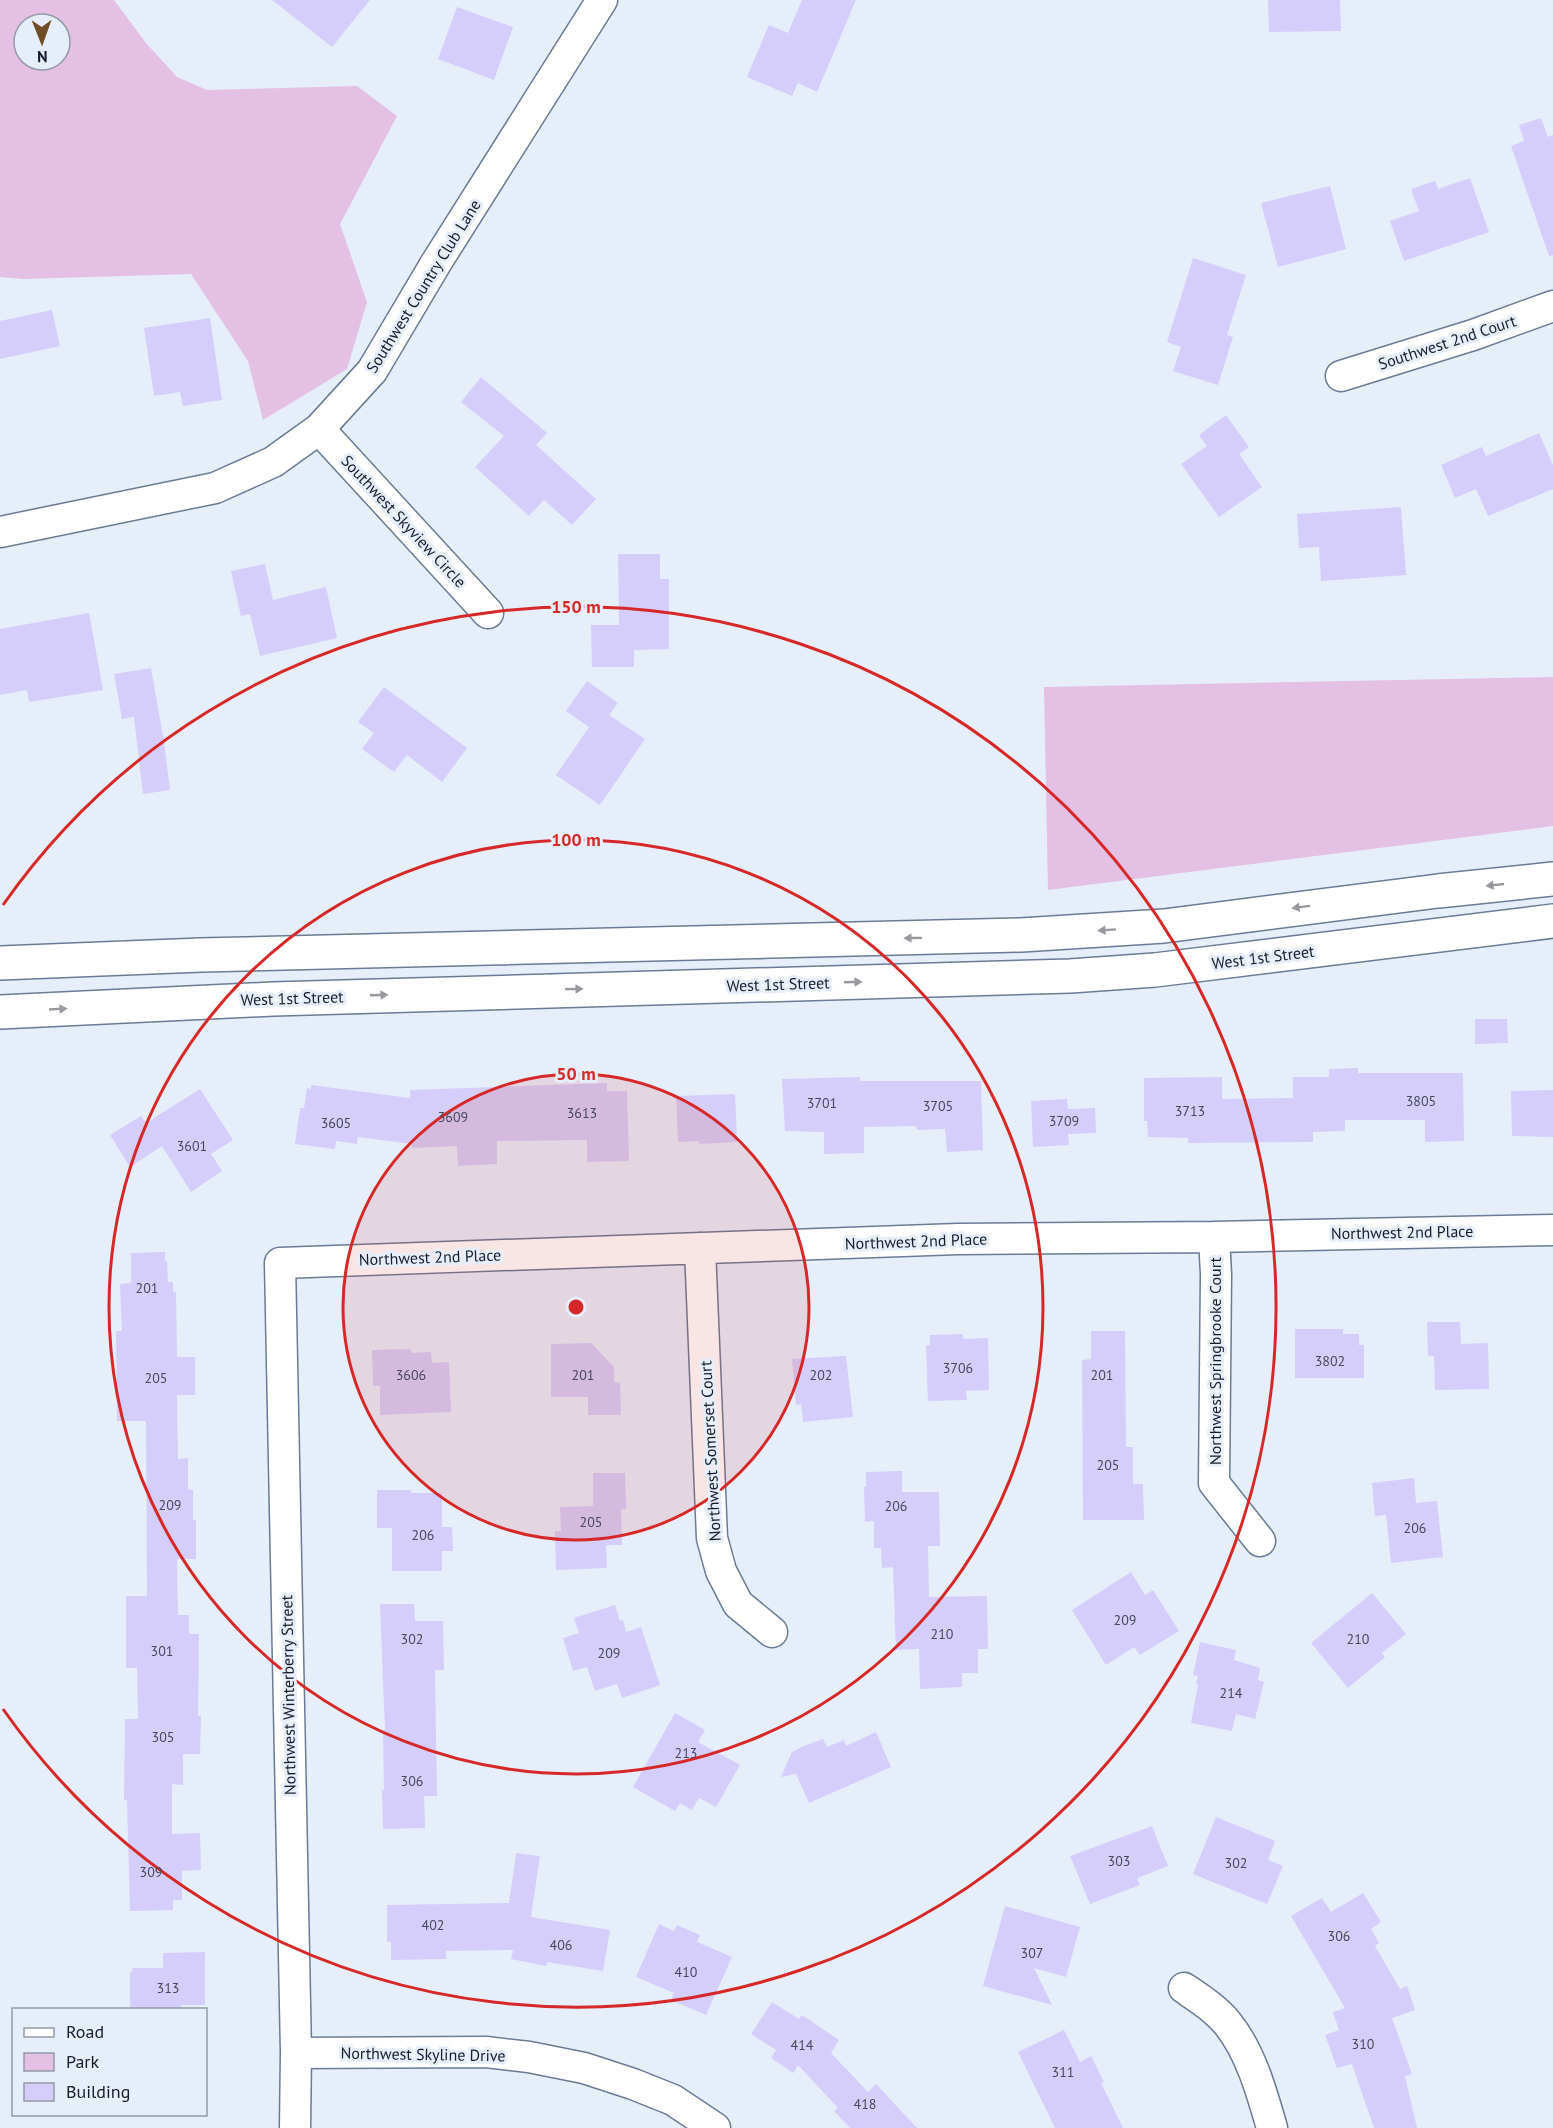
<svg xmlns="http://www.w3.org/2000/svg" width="1553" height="2128" viewBox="0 0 1553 2128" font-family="'PT Sans',sans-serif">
<rect width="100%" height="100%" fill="#e6eefa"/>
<!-- green -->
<path fill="#e3c0e4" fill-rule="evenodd" d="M0,0H114L146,43L177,77L207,90L357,86L397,116L340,224L367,302L347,369L263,420L248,361L191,274L23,279L0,277ZM24,24H60V60H24Z
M1553,677V826L1048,890L1044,687Z"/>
<!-- building -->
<path fill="#d5cefa" d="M272,0H370L332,47Z
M802,0H856L817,92L798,83L792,96L747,77L769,25L788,33Z
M1268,0H1340L1341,31L1269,32Z
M457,7L513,27L494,80L438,59Z
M1541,118L1548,137L1553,135V255L1549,256L1511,146L1524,141L1519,125Z
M1470,178L1489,232L1404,261L1390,221L1419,211L1411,189L1435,181L1438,189Z
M1330,186L1346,249L1278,267L1261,203Z
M1193,258L1246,275L1227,335L1233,337L1218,385L1173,371L1181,347L1167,342Z
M52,310L60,346L0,359V321Z
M210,318L222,400L183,406L180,392L154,396L144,328Z
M481,377L547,433L536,445L596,499L572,525L544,500L529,516L475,467L504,436L461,402Z
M1226,415L1249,447L1239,454L1262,487L1219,517L1181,464L1207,446L1199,435Z
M1539,433L1553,465V489L1488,516L1476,489L1455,498L1441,465L1482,447L1486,456Z
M1401,507L1406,575L1321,581L1319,547L1299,548L1297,514Z
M618,554H660V579H669V649L634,650V667H592L591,625H619Z
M265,564L273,600L326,587L337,638L260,656L250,614L241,616L231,571Z
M89,613L103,690L29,702L27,690L0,695V629Z
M151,668L164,742L170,790L143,794L134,717L122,719L114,674Z
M587,681L618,703L609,715L645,739L600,805L556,775L589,727L566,711Z
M384,687L467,748L442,782L407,755L394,772L362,749L374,733L358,722Z
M1475,1019H1507L1508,1043L1475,1044Z
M1358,1068V1073H1463L1464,1141L1425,1142V1120H1345V1131L1313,1132V1142L1188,1143V1138L1148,1137L1147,1121H1144V1078L1222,1077V1099L1293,1098V1077H1329V1069Z
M860,1077V1081H981L983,1150L947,1152L945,1129L917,1130L916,1126L864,1127V1153L824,1154V1132L785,1131L782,1079Z
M607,1083V1091H627L629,1161L587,1162V1140L497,1141V1164L458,1166L457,1146L412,1148V1144L358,1137L357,1144L336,1141L335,1149L295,1144L300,1108H304L307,1088L311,1089V1085L410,1098V1090Z
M200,1089L233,1140L211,1154L222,1171L191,1192L162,1146L130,1167L110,1135L141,1116L146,1123Z
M1553,1090V1137L1512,1136L1511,1091Z
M735,1094L737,1142L699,1144V1141L678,1142L676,1096Z
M1067,1099L1068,1109L1095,1108L1096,1133L1068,1134L1069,1145L1033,1147L1031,1101Z
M165,1252V1262L167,1261L168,1282H173V1292H176L177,1357H195V1395H177L178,1459L188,1458V1489L193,1490V1520H196V1559H177L178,1615H189V1634H199L198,1716H201L200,1754H183V1785L172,1784V1834L200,1833L201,1870L182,1871V1900H173V1910L130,1911L127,1800H124L125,1719H138L137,1668H126V1596H147L146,1421H117L116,1331H122L120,1284L131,1283V1253Z
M1427,1322H1460L1461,1344L1488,1343L1489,1389L1435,1390L1434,1356H1428Z
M1295,1329H1343V1334H1359V1345H1364V1378H1295Z
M1091,1331H1125L1126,1447H1133V1484H1143L1144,1520H1083L1082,1360L1091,1359Z
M963,1334V1339L988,1338L989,1390L966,1391L967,1400L928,1401L926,1345H930V1335Z
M591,1343L614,1367V1382L620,1383L621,1415H588V1397H551V1344Z
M411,1349V1353L431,1352L432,1363L449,1362L451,1412L380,1415V1386H373L372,1350Z
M846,1356L853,1417L803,1422L801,1404L796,1405L792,1359Z
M902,1471V1492H939L940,1546H928L929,1597L987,1596L988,1649H978V1673H962V1687L920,1689L919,1649L896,1650L893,1567L882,1568L881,1548H874V1521L865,1522L864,1487H866V1472Z
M593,1473H625L626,1509H621L622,1545H606L607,1568L556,1570L555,1531H561L560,1507L593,1506Z
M1414,1478L1416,1503L1437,1501L1443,1557L1391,1563L1386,1515L1375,1516L1372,1483Z
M377,1490H411V1493H442V1527H452L453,1551H442V1571H392V1528H377Z
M1131,1572L1145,1595L1153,1590L1179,1631L1140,1655L1134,1647L1106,1665L1072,1610Z
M1372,1593L1406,1634L1382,1653L1385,1657L1348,1688L1311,1643Z
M380,1604H414L415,1621H443L444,1670H435L437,1796H424L425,1828L383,1829L382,1790H384L383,1730H385Z
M615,1605L620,1621L623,1620L626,1632L641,1627L660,1685L622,1698L617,1684L595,1691L587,1667L573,1671L563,1638L579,1633L574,1618Z
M1200,1642L1236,1650L1234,1660L1260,1668L1258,1680L1264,1682L1255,1719L1236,1714L1232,1731L1191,1723L1198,1685L1196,1684L1198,1676L1193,1675Z
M675,1713L705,1730L698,1742L740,1765L716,1807L699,1798L692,1810L680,1803L675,1811L633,1787Z
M876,1732L891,1767L809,1803L796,1774L781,1777L792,1752L804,1746L823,1739L827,1747L844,1740L846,1746Z
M1216,1817L1275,1841L1268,1860L1283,1866L1267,1904L1193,1874Z
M1152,1826L1168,1866L1137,1878L1140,1885L1090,1904L1070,1856Z
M516,1853L540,1856L531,1917L610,1930L603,1971L547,1962L546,1966L511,1959L513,1950L446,1951V1959L391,1960V1942H387V1905L509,1903Z
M1363,1893L1381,1922L1371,1929L1379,1943L1375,1946L1400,1989L1407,1986L1415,2010L1392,2018L1412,2074L1405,2076L1417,2128H1374L1352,2064L1337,2068L1325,2035L1339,2030L1333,2012L1345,2008L1291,1916L1322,1898L1331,1912Z
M1005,1906L1080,1927L1066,1977L1034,1968L1052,2005L983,1986Z
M659,1924L674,1931L677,1925L700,1935L697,1942L732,1957L706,2015L671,2000L674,1993L636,1977Z
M205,1952V2005H181V2010H130V1972H132V1968H163V1953Z
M772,2002L799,2019L802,2015L839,2040L831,2053L868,2092L876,2084L917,2128H850L834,2111L838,2108L798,2065L793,2073L771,2058L776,2050L751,2034Z
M1064,2030L1080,2062L1091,2056L1104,2082L1101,2083L1123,2128H1055L1018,2052Z"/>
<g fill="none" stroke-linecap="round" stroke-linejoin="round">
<!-- minor casing -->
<g stroke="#6a7b95" stroke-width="33">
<path id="minor" d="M1341,376L1473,335L1553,306
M319,429L488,613
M0,532L215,488L273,462L319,429L372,371L436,263L602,0
M1214,1237L1216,1274L1214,1483L1260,1541
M700,1248L712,1538L721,1571L738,1604L772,1632
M1184,1988C1200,1999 1216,2009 1228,2024C1251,2053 1262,2093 1272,2128
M296,2053L486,2052L529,2057L584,2068L633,2084L673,2100L715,2128
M295,2128L296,2053L280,1263L958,1239L1214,1237L1553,1230"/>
</g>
<!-- secondary casing -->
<g stroke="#6a7b95" stroke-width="36">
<path id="secondary" d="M0,963L201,955L1021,935L1164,926L1438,891L1553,879
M0,1012L273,999L1070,976L1155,970L1553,921"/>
</g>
<!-- minor -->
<use href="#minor" stroke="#fff" stroke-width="30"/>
<!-- secondary -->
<use href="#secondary" stroke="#fff" stroke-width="33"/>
</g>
<!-- one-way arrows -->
<defs><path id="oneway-solid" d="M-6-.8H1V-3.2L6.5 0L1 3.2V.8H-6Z" transform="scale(1.5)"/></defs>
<g fill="#97999e">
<use href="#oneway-solid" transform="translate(1495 885) rotate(174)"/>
<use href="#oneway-solid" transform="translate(1301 907) rotate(173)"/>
<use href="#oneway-solid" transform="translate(1107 930) rotate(176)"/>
<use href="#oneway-solid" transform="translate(913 938) rotate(179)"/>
<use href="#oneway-solid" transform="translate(853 982) rotate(-2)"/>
<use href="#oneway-solid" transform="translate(574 989) rotate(-1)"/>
<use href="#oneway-solid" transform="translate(379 995) rotate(-2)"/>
<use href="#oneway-solid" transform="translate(58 1009) rotate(-3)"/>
</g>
<!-- distance rings -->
<circle cx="576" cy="1307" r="233" fill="#d62828" fill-opacity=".12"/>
<g fill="none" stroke="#d62828" stroke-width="3">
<circle cx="576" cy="1307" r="233"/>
<circle cx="576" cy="1307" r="467"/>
<path d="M3 905A700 700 0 1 1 3 1709"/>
</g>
<g text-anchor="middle" stroke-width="6" stroke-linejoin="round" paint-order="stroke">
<!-- number labels -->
<g font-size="14" fill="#46495c">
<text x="1421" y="1106">3805</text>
<text x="822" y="1108">3701</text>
<text x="938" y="1111">3705</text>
<text x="1190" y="1116">3713</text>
<text x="582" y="1118">3613</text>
<text x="453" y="1122">3609</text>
<text x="1064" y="1126">3709</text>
<text x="336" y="1128">3605</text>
<text x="192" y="1151">3601</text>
<text x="147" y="1293">201</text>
<text x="1330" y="1366">3802</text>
<text x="958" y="1373">3706</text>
<text x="411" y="1380">3606</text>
<text x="583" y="1380">201</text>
<text x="821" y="1380">202</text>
<text x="1102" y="1380">201</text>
<text x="156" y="1383">205</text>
<text x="1108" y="1470">205</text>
<text x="170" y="1510">209</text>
<text x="896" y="1511">206</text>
<text x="591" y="1527">205</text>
<text x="1415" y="1533">206</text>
<text x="423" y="1540">206</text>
<text x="1125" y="1625">209</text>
<text x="942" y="1639">210</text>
<text x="412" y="1644">302</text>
<text x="1358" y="1644">210</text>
<text x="162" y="1656">301</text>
<text x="609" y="1658">209</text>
<text x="1231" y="1698">214</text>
<text x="163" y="1742">305</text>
<text x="686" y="1758">213</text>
<text x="412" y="1786">306</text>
<text x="1119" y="1866">303</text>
<text x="1236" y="1868">302</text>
<text x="151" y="1877">309</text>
<text x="433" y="1930">402</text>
<text x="1339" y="1941">306</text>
<text x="561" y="1950">406</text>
<text x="1032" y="1958">307</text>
<text x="686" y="1977">410</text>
<text x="168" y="1993">313</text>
<text x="1363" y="2049">310</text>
<text x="802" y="2050">414</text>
<text x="1063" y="2077">311</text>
<text x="865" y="2109">418</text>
</g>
<!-- street labels -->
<g font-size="16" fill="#171d28" stroke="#e6eefa">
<text transform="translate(423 286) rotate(-58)" y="6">Southwest Country Club Lane</text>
<text transform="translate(1447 342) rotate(-18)" y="6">Southwest 2nd Court</text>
<text transform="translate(404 521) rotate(47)" y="6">Southwest Skyview Circle</text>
<text transform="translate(1263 957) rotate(-7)" y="6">West 1st Street</text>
<text transform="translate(778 984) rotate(-2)" y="6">West 1st Street</text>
<text transform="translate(292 998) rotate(-2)" y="6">West 1st Street</text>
<text transform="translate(1402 1232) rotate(-1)" y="6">Northwest 2nd Place</text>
<text transform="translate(916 1241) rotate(-2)" y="6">Northwest 2nd Place</text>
<text transform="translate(430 1257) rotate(-2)" y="6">Northwest 2nd Place</text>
<text transform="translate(1215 1361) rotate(-90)" y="6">Northwest Springbrooke Court</text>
<text transform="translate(710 1451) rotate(-93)" y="6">Northwest Somerset Court</text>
<text transform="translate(288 1695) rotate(-91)" y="6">Northwest Winterberry Street</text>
<text transform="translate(423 2054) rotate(1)" y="6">Northwest Skyline Drive</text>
</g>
</g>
<circle cx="576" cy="1307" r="9" fill="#d62828" stroke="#e6eefa" stroke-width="3"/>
<g font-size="18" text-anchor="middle" font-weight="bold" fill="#d62828" stroke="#e6eefa" stroke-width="6" stroke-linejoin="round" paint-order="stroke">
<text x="576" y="613">150 m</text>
<text x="576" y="846">100 m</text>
<text x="576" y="1080">50 m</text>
</g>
<!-- legend -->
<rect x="12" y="2008" width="195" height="108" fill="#e6eefa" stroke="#939aa6" stroke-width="1.5"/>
<rect x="24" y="2028" width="30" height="9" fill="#ffffff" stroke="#939aa6" stroke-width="1.5"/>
<text x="66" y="2038" font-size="18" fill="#171d28">Road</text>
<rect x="24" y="2053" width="30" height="18" fill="#e3c0e4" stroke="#939aa6" stroke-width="1.5"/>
<text x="66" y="2068" font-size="18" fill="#171d28">Park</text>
<rect x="24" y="2083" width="30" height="18" fill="#d5cefa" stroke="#939aa6" stroke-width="1.5"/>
<text x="66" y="2098" font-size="18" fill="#171d28">Building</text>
<!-- north arrow -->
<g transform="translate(42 42) rotate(179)"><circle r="28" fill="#e6eefa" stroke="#939aa6" stroke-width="1.5"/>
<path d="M0-4.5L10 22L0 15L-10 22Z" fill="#704d26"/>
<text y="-9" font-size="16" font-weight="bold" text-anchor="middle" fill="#171d28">N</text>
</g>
</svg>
